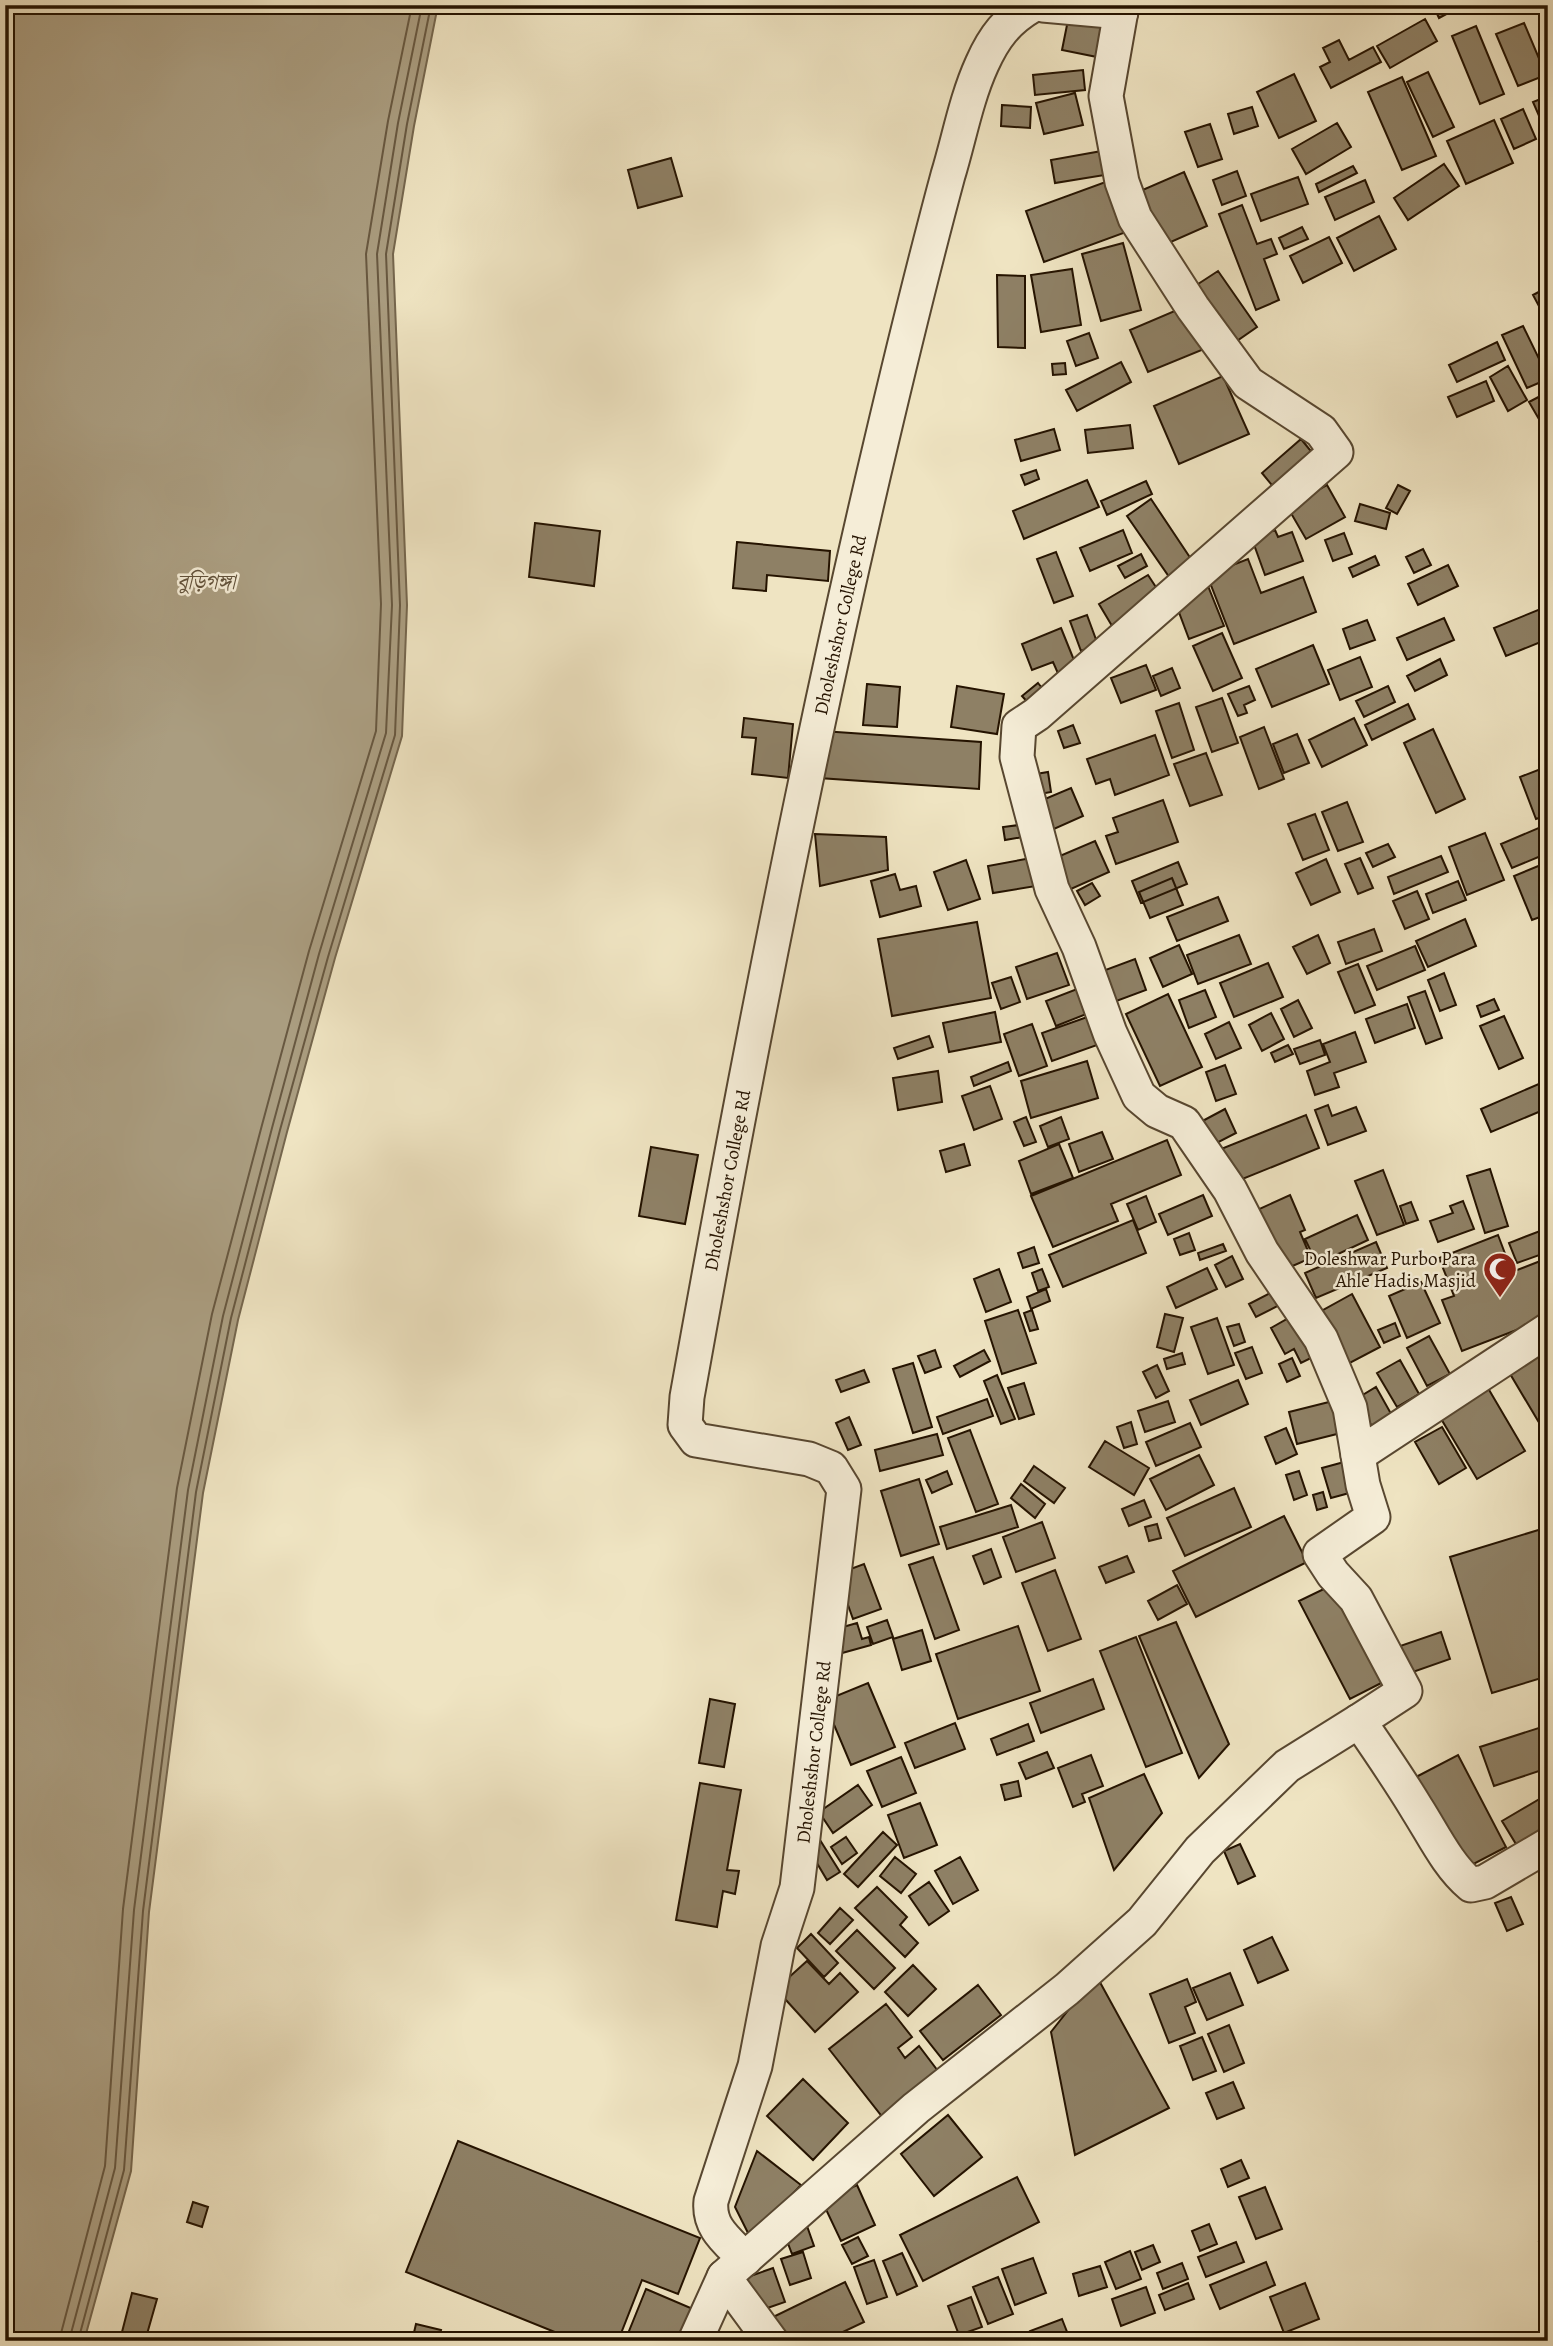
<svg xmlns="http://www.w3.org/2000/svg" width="1553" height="2346" viewBox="0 0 1553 2346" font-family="Alegreya,'Noto Serif Bengali',serif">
<rect width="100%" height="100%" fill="#efe4c2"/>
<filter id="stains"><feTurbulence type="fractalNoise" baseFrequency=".00286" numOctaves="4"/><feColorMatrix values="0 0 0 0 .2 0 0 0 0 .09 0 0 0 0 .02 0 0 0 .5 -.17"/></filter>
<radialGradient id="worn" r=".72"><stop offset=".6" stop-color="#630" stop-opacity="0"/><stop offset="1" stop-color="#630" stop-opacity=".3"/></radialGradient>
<!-- water -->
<path fill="#aa9d80" stroke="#75664d" stroke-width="2" d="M5,5H438L414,126L393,254L407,605L402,736L335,958L287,1132L238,1320L203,1493L149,1912L131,2171L84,2341H5Z"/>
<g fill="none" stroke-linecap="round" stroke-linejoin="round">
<!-- shore -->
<path stroke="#685840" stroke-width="2" d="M59,2341L105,2166L123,1909L177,1488L212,1314L262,1125L309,951L376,731L381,604L366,254L388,121L412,5
M69,2341L115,2168L134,1910L188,1490L223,1316L272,1128L319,954L386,733L392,605L377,254L398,123L422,5
M78,2341L124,2170L143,1911L196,1492L231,1318L280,1130L328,957L395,735L400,605L386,254L407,124L431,5"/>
</g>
<!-- building -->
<path fill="#8e8065" stroke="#251300" stroke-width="2" d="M1433,5H1463L1439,18Z
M1069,15L1109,24L1102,58L1062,50Z
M1425,19L1437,41L1390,68L1377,46Z
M1524,23L1546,75L1518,86L1496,34Z
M1476,26L1504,94L1480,104L1452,36Z
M1339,40L1349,60L1373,47L1381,62L1331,88L1320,67L1330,62L1323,48Z
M1083,70L1085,90L1035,95L1033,75Z
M1428,72L1454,127L1433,137L1407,82Z
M1294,74L1316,121L1279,138L1257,92Z
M1402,77L1436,156L1402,170L1368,92Z
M1075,93L1083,125L1044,134L1036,103Z
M1548,96V131L1546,132L1533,102Z
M1002,105L1031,107L1030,128L1001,126Z
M1252,107L1258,126L1234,134L1228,114Z
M1523,109L1536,139L1514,149L1501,119Z
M1494,120L1513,163L1466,184L1447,141Z
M1337,123L1351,147L1306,174L1292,149Z
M1210,124L1222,159L1198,167L1185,132Z
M1113,149L1117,173L1055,183L1051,160Z
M671,158L682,196L638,208L628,170Z
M1444,164L1459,186L1408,220L1394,198Z
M1353,166L1357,173L1319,192L1316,184Z
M1237,171L1246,196L1222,205L1213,180Z
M1184,172L1207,226L1155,249L1131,195Z
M1298,177L1308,204L1261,221L1251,194Z
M1111,180L1129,231L1044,262L1026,211Z
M1365,180L1374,202L1335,220L1325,197Z
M1242,205L1257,244L1271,239L1277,254L1264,259L1279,300L1256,310L1219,214Z
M1379,216L1396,249L1354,271L1337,238Z
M1302,227L1308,239L1284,249L1279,238Z
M1329,237L1342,263L1303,283L1290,256Z
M1123,243L1141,310L1101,321L1082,254Z
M1072,269L1081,325L1041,332L1031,275Z
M1218,271L1257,327L1231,345L1192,288Z
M997,275L1025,276V348L998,347Z
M1548,287V323L1533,295Z
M1191,304L1209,347L1148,372L1130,330Z
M1523,326L1542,365L1548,362V379L1527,388L1502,335Z
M1089,333L1098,358L1076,366L1067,341Z
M1497,342L1505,360L1457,382L1449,365Z
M1121,362L1131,382L1077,411L1066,390Z
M1065,363L1066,374L1053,375L1052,364Z
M1508,366L1527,400L1508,411L1490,377Z
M1223,376L1249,434L1179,464L1154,406Z
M1486,381L1494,401L1457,417L1448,397Z
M1548,392V433H1547L1529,402Z
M1130,425L1133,448L1088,453L1085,430Z
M1054,429L1060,450L1021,461L1015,440Z
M1301,439L1319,461L1280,495L1262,473Z
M1036,470L1039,479L1025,485L1021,475Z
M1087,480L1099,507L1024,539L1013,511Z
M1146,481L1152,494L1107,515L1101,501Z
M1327,485L1345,517L1306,539L1288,508Z
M1398,485L1410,491L1397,514L1386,508Z
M1151,499L1195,565L1172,581L1127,516Z
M1360,504L1390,513L1386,529L1355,521Z
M535,523L600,531L594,586L529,577Z
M1123,530L1132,553L1090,571L1080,548Z
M1275,530L1278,537L1292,532L1303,561L1265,575L1252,539Z
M1344,533L1352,554L1333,561L1325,540Z
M737,542L830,551L828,581L767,575L766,591L733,588Z
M1423,549L1431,565L1414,573L1406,557Z
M1056,552L1073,596L1054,603L1037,559Z
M1141,554L1147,566L1125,578L1118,566Z
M1375,556L1379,565L1353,577L1349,568Z
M1248,559L1261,593L1303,577L1316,612L1234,644L1207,575Z
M1448,565L1458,586L1418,605L1408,584Z
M1148,575L1165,601L1115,631L1099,604Z
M1208,586L1224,626L1189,639L1174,599Z
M1548,606V639L1506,656L1494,628Z
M1087,615L1098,645L1081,651L1070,621Z
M1444,618L1454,640L1407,660L1397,638Z
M1367,620L1375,640L1350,649L1343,629Z
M1061,628L1078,670L1060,678L1053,662L1032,670L1022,644Z
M1222,633L1242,678L1213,691L1193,646Z
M1313,645L1329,684L1272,707L1256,669Z
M1360,657L1372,687L1340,700L1328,670Z
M1440,659L1447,675L1415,691L1407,676Z
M1146,665L1156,690L1121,703L1111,678Z
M1172,668L1180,688L1161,696L1153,676Z
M1038,683L1046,693L1030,705L1022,696Z
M867,684L900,687L897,727L863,725Z
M957,686L1004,694L997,734L951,727Z
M1249,686L1255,700L1244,705L1247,713L1238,716L1228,694Z
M1388,686L1395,702L1364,717L1356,701Z
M1222,698L1238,743L1212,752L1196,707Z
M1179,703L1194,750L1172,758L1156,711Z
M1408,704L1415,719L1372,740L1365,725Z
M744,718L793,724L788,778L752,774L756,738L742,737Z
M1354,718L1367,745L1322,767L1309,740Z
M1073,725L1080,743L1064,748L1058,731Z
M1264,727L1284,779L1259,789L1240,737Z
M1433,729L1465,799L1436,813L1404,743Z
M822,731L981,742L979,789L819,778Z
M1297,734L1309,763L1284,773L1273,744Z
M1155,735L1169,775L1115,795L1110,779L1096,784L1087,759Z
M1206,753L1222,795L1190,806L1174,764Z
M1546,767L1548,815L1536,819L1520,777Z
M1048,772L1051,792L1034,795L1030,775Z
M1071,788L1083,816L1045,833L1033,804Z
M1163,800L1178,842L1116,864L1106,836L1118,832L1113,818Z
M1347,802L1363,842L1338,851L1322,812Z
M1315,814L1329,850L1303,860L1288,824Z
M1027,824L1029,836L1005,840L1003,827Z
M1548,824V853L1512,868L1501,844Z
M1485,833L1504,880L1467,895L1449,847Z
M815,834L886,837L888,870L820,886Z
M1095,841L1109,872L1062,893L1048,861Z
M1388,844L1395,857L1373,867L1366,853Z
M1441,856L1448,872L1394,894L1388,877Z
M1037,857L1042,885L993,893L988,866Z
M1360,858L1373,888L1358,894L1345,864Z
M1326,859L1340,892L1311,905L1296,873Z
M966,860L980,899L948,910L934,872Z
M1178,862L1187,884L1141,903L1132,881Z
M1548,862V914L1532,920L1514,876Z
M895,874L900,890L916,886L921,906L880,917L871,881Z
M1172,878L1183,905L1150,918L1139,892Z
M1458,881L1466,900L1433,913L1426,894Z
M1092,883L1100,896L1085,905L1077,891Z
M1417,891L1429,919L1405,929L1393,901Z
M1218,897L1228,921L1177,941L1167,917Z
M1465,919L1476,946L1428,967L1416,941Z
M977,922L991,998L892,1016L878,939Z
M1374,929L1382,951L1346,964L1338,942Z
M1239,935L1251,964L1198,984L1187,955Z
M1318,935L1330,963L1307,974L1293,947Z
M1179,945L1192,974L1163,987L1150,958Z
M1415,946L1425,970L1377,990L1367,966Z
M1057,953L1069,985L1027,999L1016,967Z
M1135,959L1146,990L1111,1003L1100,972Z
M1268,963L1283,997L1234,1017L1220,983Z
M1358,964L1375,1005L1355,1013L1338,972Z
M1444,973L1456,1005L1440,1011L1428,980Z
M1011,977L1020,1002L1001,1009L992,983Z
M1090,984L1099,1009L1056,1026L1046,1001Z
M1205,990L1216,1017L1189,1028L1179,1000Z
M1425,991L1442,1038L1426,1044L1408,997Z
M1168,994L1202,1067L1160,1086L1126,1014Z
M1494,999L1499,1010L1481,1017L1477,1006Z
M1298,1000L1312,1028L1294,1037L1281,1009Z
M1407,1004L1415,1028L1375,1043L1366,1019Z
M995,1012L1001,1042L949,1052L943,1023Z
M1271,1013L1284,1039L1262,1051L1249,1025Z
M1090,1016L1100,1044L1052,1061L1042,1033Z
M1504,1016L1523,1058L1499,1069L1480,1026Z
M1229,1022L1241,1048L1216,1059L1205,1034Z
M1032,1024L1047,1066L1019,1076L1004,1034Z
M1355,1032L1366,1062L1334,1073L1339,1087L1315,1095L1307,1071L1330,1062L1323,1044Z
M929,1036L933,1047L898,1059L894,1048Z
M1320,1040L1325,1055L1300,1064L1294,1049Z
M1288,1045L1293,1054L1275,1062L1271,1053Z
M1087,1061L1098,1098L1031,1118L1021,1081Z
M1008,1062L1011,1071L974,1086L971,1077Z
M1225,1065L1236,1094L1216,1101L1206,1072Z
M938,1071L942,1102L898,1110L893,1078Z
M1548,1080V1108L1491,1132L1481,1109Z
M990,1086L1002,1119L974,1130L962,1096Z
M1328,1105L1332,1116L1356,1107L1366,1131L1328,1145L1315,1110Z
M1225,1109L1236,1133L1207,1148L1195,1125Z
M1306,1115L1319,1148L1235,1182L1221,1149Z
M1026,1117L1036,1142L1024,1146L1014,1122Z
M1061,1117L1069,1139L1048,1147L1040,1126Z
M1102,1132L1113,1159L1079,1172L1069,1144Z
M1167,1140L1181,1175L1111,1204L1118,1221L1053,1247L1031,1196Z
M964,1144L970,1165L946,1172L940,1151Z
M1059,1144L1073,1178L1031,1194L1019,1161Z
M651,1147L698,1155L685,1224L639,1216Z
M1490,1169L1508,1226L1485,1233L1467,1176Z
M1383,1170L1404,1225L1377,1235L1355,1181Z
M1203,1195L1212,1216L1168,1235L1159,1214Z
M1290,1195L1305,1230L1300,1232L1311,1258L1281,1271L1255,1211Z
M1146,1196L1156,1222L1138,1230L1127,1204Z
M1463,1201L1474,1229L1438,1242L1430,1221L1453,1213L1450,1206Z
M1411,1202L1418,1220L1406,1224L1400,1206Z
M1357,1215L1368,1240L1317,1264L1305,1239Z
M1133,1220L1146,1253L1063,1287L1049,1255Z
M1540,1231L1548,1252L1517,1263L1509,1243Z
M1189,1233L1195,1250L1180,1255L1174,1239Z
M1498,1235L1512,1272L1548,1258V1318L1462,1351L1442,1300L1454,1296L1439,1258Z
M1376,1242L1387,1268L1316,1298L1305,1273Z
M1223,1244L1226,1251L1200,1260L1198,1253Z
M1034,1247L1039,1263L1023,1268L1018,1253Z
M1232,1256L1243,1279L1226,1287L1215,1265Z
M1207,1268L1217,1289L1176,1308L1167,1287Z
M999,1269L1011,1302L986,1312L974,1279Z
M1042,1269L1049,1287L1038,1291L1032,1273Z
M1421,1282L1440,1323L1407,1338L1389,1296Z
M1282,1287L1289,1300L1256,1317L1249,1304Z
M1046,1289L1050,1301L1031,1309L1027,1297Z
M1352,1294L1380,1347L1344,1366L1316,1314Z
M1018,1310L1036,1363L1002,1374L985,1321Z
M1032,1310L1038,1329L1030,1331L1024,1313Z
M1165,1314L1183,1318L1174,1352L1157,1347Z
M1294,1315L1315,1356L1301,1363L1294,1349L1285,1354L1271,1328Z
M1217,1318L1234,1365L1208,1374L1191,1327Z
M1395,1323L1400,1336L1384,1343L1378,1330Z
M1239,1324L1245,1342L1234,1346L1227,1327Z
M1429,1336L1450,1374L1427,1386L1407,1348Z
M1548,1343V1429L1544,1431L1506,1367Z
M1252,1347L1262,1373L1246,1379L1235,1353Z
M935,1350L941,1367L925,1373L918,1356Z
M984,1350L990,1361L960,1377L954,1366Z
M1182,1353L1185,1364L1167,1369L1164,1359Z
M1292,1358L1300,1376L1287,1382L1279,1364Z
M1400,1360L1419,1394L1397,1407L1377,1373Z
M913,1363L932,1427L913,1433L893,1369Z
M1157,1365L1169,1391L1156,1398L1143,1372Z
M864,1370L869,1382L841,1392L836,1380Z
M997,1375L1015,1419L1001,1424L984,1381Z
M1238,1380L1248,1404L1201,1425L1190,1400Z
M1024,1383L1034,1414L1019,1419L1008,1388Z
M1485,1383L1525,1451L1477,1479L1437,1412Z
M1376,1387L1394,1419L1374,1430L1356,1399Z
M987,1399L993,1416L943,1434L937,1417Z
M1341,1399L1349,1431L1297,1444L1289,1412Z
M1168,1401L1175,1422L1145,1432L1138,1411Z
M849,1417L861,1445L848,1450L836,1423Z
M1131,1422L1137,1444L1124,1448L1117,1427Z
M1190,1423L1201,1447L1156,1466L1146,1442Z
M1442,1427L1466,1468L1439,1484L1415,1442Z
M1286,1428L1297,1454L1276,1464L1265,1437Z
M970,1430L998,1504L976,1512L948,1438Z
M937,1434L943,1455L880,1471L875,1450Z
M1105,1441L1149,1468L1134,1495L1089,1467Z
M1199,1455L1214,1485L1166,1510L1150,1479Z
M1344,1462L1353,1492L1331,1498L1322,1468Z
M1034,1466L1065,1488L1054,1503L1024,1481Z
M947,1471L952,1484L932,1493L926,1480Z
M1299,1471L1307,1495L1294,1500L1286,1475Z
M919,1479L939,1544L901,1556L881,1491Z
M1021,1484L1045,1504L1035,1518L1011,1498Z
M1234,1488L1251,1527L1185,1556L1167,1518Z
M1323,1492L1327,1507L1317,1510L1313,1495Z
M1144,1500L1151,1517L1129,1526L1122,1509Z
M1011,1505L1018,1527L947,1549L940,1527Z
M1284,1516L1307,1562L1196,1617L1173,1571Z
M1042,1522L1055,1558L1016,1572L1003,1537Z
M1157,1524L1161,1538L1149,1541L1145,1527Z
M1548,1527V1676L1492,1693L1450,1557Z
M991,1549L1001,1577L984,1584L973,1556Z
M1127,1556L1134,1572L1106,1583L1099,1567Z
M933,1557L959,1630L935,1639L909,1565Z
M864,1564L881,1609L853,1619L837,1574Z
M1055,1570L1081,1639L1048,1651L1022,1583Z
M1177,1585L1187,1604L1158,1620L1148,1601Z
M1332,1585L1393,1677L1350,1699L1299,1601Z
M887,1620L893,1637L873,1644L867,1627Z
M1176,1622L1229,1744L1199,1778L1139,1636Z
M857,1623L862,1639L869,1637L871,1645L835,1655L829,1631Z
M1018,1626L1040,1691L958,1719L936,1654Z
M922,1630L931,1661L902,1670L893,1639Z
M1441,1632L1450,1659L1410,1673L1400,1646Z
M1136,1637L1182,1753L1146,1767L1100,1651Z
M1093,1679L1104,1709L1041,1733L1030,1703Z
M868,1683L895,1747L851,1765L824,1701Z
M710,1699L735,1704L724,1767L699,1763Z
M955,1723L965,1749L915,1768L905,1743Z
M1028,1724L1034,1741L997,1755L991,1739Z
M1548,1725V1768L1494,1786L1480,1747Z
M1047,1752L1054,1768L1026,1779L1019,1763Z
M1091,1755L1103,1786L1082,1794L1085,1802L1073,1807L1058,1768Z
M1458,1755L1506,1847L1464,1869L1416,1777Z
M901,1757L916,1793L882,1807L867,1771Z
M1144,1774L1162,1813L1114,1870L1089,1798Z
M1018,1781L1021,1796L1005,1800L1001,1785Z
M700,1783L741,1790L727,1870L739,1871L735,1894L723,1891L717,1927L676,1920Z
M858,1785L872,1805L833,1833L819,1812Z
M1548,1794V1831L1519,1849L1502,1821Z
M920,1803L937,1845L904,1858L888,1815Z
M883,1832L897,1845L858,1887L844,1874Z
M846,1837L857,1853L842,1864L831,1847Z
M820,1840L840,1872L827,1880L808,1848Z
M1240,1844L1255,1876L1238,1884L1224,1851Z
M895,1857L916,1874L901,1893L880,1876Z
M960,1857L978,1890L953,1904L935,1871Z
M929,1882L949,1911L929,1925L909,1896Z
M877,1887L907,1917L900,1925L918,1943L905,1957L855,1908Z
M1511,1897L1523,1924L1507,1931L1495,1903Z
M840,1908L853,1920L830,1944L818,1933Z
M857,1930L895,1968L874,1989L836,1951Z
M811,1934L838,1963L824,1977L797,1948Z
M1272,1937L1288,1970L1258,1983L1244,1950Z
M807,1961L829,1984L840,1973L858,1992L815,2032L776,1989Z
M913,1965L936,1989L908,2016L885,1992Z
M1230,1973L1243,2005L1207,2020L1193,1988Z
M1096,1975L1169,2108L1075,2155L1051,2032Z
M1187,1979L1196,2002L1185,2007L1195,2033L1169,2043L1150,1994Z
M978,1985L1001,2015L943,2060L920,2031Z
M886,2004L912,2037L898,2048L905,2058L919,2046L941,2075L884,2119L829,2049Z
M1229,2025L1244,2063L1224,2072L1208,2034Z
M1202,2037L1216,2071L1193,2080L1180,2046Z
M803,2079L848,2123L813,2160L767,2116Z
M1233,2082L1244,2108L1217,2119L1206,2093Z
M948,2115L982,2157L934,2196L901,2154Z
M458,2141L700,2238L678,2294L642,2280L618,2341H577L406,2272Z
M757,2151L801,2185L751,2239L735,2207Z
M1241,2160L1249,2178L1228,2187L1221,2169Z
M1017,2177L1039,2222L923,2281L900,2235Z
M857,2185L875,2225L841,2241L822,2201Z
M1265,2187L1282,2229L1256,2239L1239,2197Z
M193,2202L208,2207L202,2227L187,2222Z
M1209,2224L1217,2244L1200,2251L1192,2231Z
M807,2226L814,2246L792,2254L784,2233Z
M858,2237L868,2256L852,2264L842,2245Z
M1548,2238V2267L1539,2242Z
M1236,2242L1244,2262L1206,2277L1198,2257Z
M1153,2245L1160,2262L1142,2270L1135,2252Z
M1130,2251L1141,2279L1116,2289L1105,2262Z
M803,2252L811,2278L790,2285L781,2259Z
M902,2253L917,2286L897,2295L883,2261Z
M1033,2258L1046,2293L1015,2305L1002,2269Z
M874,2260L887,2297L867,2304L854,2267Z
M1266,2262L1275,2285L1220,2309L1210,2285Z
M1182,2263L1188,2279L1163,2289L1157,2273Z
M1100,2266L1107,2287L1079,2296L1073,2274Z
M773,2268L785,2302L756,2312L745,2278Z
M998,2277L1013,2314L988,2324L973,2287Z
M845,2282L864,2322L824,2341H780L769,2319Z
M1188,2283L1194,2299L1165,2310L1159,2295Z
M1305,2283L1319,2319L1284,2333L1270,2297Z
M1146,2287L1155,2313L1121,2326L1112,2299Z
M646,2289L700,2312L688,2341H625Z
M132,2293L157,2299L145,2341L121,2336Z
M971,2297L982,2327L959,2335L948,2306Z
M1062,2319L1069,2337L1059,2341H1033L1030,2331Z
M416,2324L441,2330L438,2341H412Z"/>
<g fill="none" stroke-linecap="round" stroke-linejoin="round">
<!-- minor casing -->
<g stroke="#584730" stroke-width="37">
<g id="minor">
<path d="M1043,5L1121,12"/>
<path d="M1122,5L1106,96L1122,182L1135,218L1193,308L1248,383L1321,431L1336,452L1037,714L1019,726L1017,757L1052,889L1079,947L1110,1033L1139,1096L1157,1111L1184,1123L1230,1190L1262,1252L1321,1339L1350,1408L1363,1485L1373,1517L1320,1554L1333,1574L1356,1599L1405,1691L1359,1721"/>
<path d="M1358,1455L1548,1330"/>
<path id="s1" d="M745,2259C728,2241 708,2228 711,2201L755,2066L778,1946L797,1888L844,1489L831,1468L809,1459L696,1440L685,1425L687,1397C744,1078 806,759 881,443C902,354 924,264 948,175C959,139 966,99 982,64C994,37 1007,20 1033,5"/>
<path d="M724,2277L771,2341"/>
<path d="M695,2341L724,2277L916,2108L1067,1989L1142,1922L1200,1850L1287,1766L1359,1721C1379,1750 1399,1779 1417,1809C1433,1834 1448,1866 1471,1885L1485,1882L1548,1845"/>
</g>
</g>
<!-- minor -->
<use href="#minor" stroke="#f5edd7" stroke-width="33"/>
</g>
<!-- icons -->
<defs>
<g id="mosque-pin" transform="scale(1.75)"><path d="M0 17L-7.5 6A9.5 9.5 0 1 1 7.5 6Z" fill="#8f2418" stroke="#f5edd7"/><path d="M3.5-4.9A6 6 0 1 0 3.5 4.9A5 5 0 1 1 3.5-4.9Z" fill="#fff"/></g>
</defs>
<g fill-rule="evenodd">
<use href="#mosque-pin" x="1500" y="1269"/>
</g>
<g text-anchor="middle" stroke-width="5" stroke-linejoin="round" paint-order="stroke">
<!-- street labels -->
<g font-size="19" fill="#251300" stroke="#f5edd7">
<text dy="7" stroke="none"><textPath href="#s1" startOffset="1794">Dholeshshor College Rd</textPath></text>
<text dy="7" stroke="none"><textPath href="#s1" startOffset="1227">Dholeshshor College Rd</textPath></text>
<text dy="7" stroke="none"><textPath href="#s1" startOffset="532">Dholeshshor College Rd</textPath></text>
</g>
<!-- poi labels -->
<g font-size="19" fill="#251300" stroke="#f5edd7" text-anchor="end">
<text x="1476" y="1265">Doleshwar Purbo Para<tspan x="1476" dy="22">Ahle Hadis Masjid</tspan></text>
</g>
<!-- water labels -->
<g font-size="21" font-style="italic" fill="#61513a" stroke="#f5edd7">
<text x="206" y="589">বুড়িগঙ্গা</text>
</g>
</g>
<!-- margin -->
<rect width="1553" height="2346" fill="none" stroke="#efe4c2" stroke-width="28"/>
<rect x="7" y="7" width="1539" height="2332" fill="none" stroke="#251300" stroke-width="3.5"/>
<rect x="14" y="14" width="1525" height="2318" fill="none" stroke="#251300" stroke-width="2"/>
<rect width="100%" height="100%" filter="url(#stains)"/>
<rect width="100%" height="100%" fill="url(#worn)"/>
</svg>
